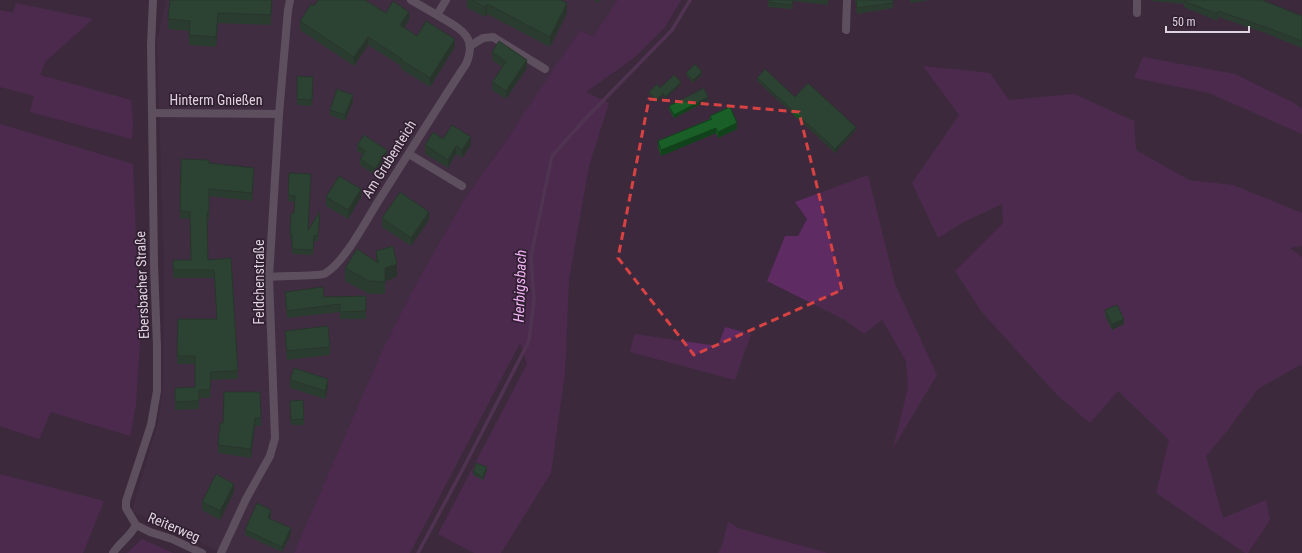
<svg xmlns="http://www.w3.org/2000/svg" width="1302" height="553" viewBox="0 0 1302 553" font-family="'Roboto Condensed',sans-serif">
<rect width="100%" height="100%" fill="#3c293d"/>
<!-- built -->
<path fill="#48314a" d="M166,0H618L593,37L580,30L551,75L464,200L416,284L382,351L294,553H224L132,511L158,423L163,386L164,265L157,41Z"/>
<!-- green -->
<path fill="#5e2b62" d="M618,0H681L665,27L635,57L586,92L609,103L589,166L569,279L565,373L551,473L501,553H474L438,534L527,364L520,343L410,553H294L382,351L416,284L464,200L503,145L580,30L593,37Z
M16,3L93,19L46,61L40,75L131,100L133,124L132,139L30,112L34,96L0,87V10L13,13Z
M1143,57L1235,74L1294,103L1302,109V134L1209,93L1134,78Z
M923,66L990,73L1009,100L1074,94L1134,121L1136,150L1189,180L1233,185L1302,213V246L1290,248L1302,257V366L1300,365L1258,389L1227,431L1206,456L1223,518L1266,500L1270,520L1248,553H1245L1156,493L1169,440L1118,391L1090,423L1057,395L981,311L955,271L1003,223L1002,204L962,223L938,238L912,183L959,115Z
M0,124L133,164L140,340L136,405L130,436L51,412L39,439L0,426Z
M868,175L895,284L937,375L893,448L908,388L906,361L882,320L864,334L845,320L767,281L785,236H798L807,219L795,202Z
M725,327L751,334L735,380L630,352L634,334L718,346Z
M0,474L104,501L83,553H0Z
M728,522L738,528L828,553H718L722,545Z
M142,539L173,553H127Z"/>
<g fill="none" stroke-linecap="round" stroke-linejoin="round">
<!-- stream -->
<path stroke="#673f6b" stroke-width="3.5" d="M418,553L465,465L529,341L534,299L531,256L552,156L588,116L672,30L690,0"/>
<!-- minor -->
<path stroke="#867c86" stroke-width="8" d="M411,0L437,15L446,0
M1137,13V0
M846,30L847,0
M470,46L483,38L493,37L545,69
M152,113L279,114
M409,154L462,186
M269,277C279,276 318,276 324,274C345,263 367,218 381,197C409,153 437,108 466,64C479,35 458,28 437,15
M113,553C120,542 130,537 136,525
M221,553L246,499L270,456L275,438L269,277L279,114L288,10L290,0"/>
<!-- tertiary -->
<path stroke="#867c86" stroke-width="8" d="M153,0L151,45L152,113L154,265L157,346V391L151,425L126,501V508L136,525L150,532L172,539L202,553"/>
</g>
<!-- wall -->
<path fill="#165222" d="M170,0H272L271,25L218,23L216,47L189,45V31L168,29Z
M467,0H561L567,13L550,47L487,14L485,17L467,8Z
M594,0H600L598,3Z
M768,0H828V5L793,1L792,9L768,7Z
M855,0H893V8L857,14Z
M910,0H929L911,3Z
M1152,0H1262L1302,16V48L1265,33L1218,17L1217,21L1184,7V4L1152,1Z
M314,6L386,13L409,20L404,27L417,36L455,47L430,87L401,69V66L368,45L354,66L300,30V21Z
M492,52L527,68L506,99L492,90V82L502,67L492,60Z
M686,73L702,75L693,83L686,75Z
M297,76L313,77L312,106L297,105Z
M757,78L795,97L856,130L835,153L757,81Z
M681,84L665,99L663,96L656,102L649,94V92L660,88Z
M708,100L674,118L669,109V106Z
M353,101L345,121L330,115V110Z
M710,116L737,129L718,138L716,133L661,156L658,147V141L710,119Z
M443,139L471,145L462,158L456,154L448,168L425,154V145Z
M357,145L387,156L375,175L360,165V159L363,155L357,151Z
M181,159L209,163L254,176L252,201L209,196V220H207L208,260L231,258L238,379L211,380L210,398H199V409L175,410V388L195,387V364H177L178,319H217L214,278H173V260H191L190,219H180Z
M289,173L308,230L320,217L318,241H314L313,255L292,254V239H290V234L294,213L295,202L288,201Z
M326,197H361L348,219L326,206Z
M382,218L429,220L411,246L382,227Z
M376,251L397,277L385,281V294H369L345,281V268L376,262Z
M285,292L324,297L366,296V319H340V312L287,318L285,299Z
M1105,310L1124,324L1112,330L1105,316Z
M285,331L330,347V355L287,360L285,339Z
M290,380L328,387L325,399L290,388Z
M224,392L261,418V426H255L251,458L218,453V445L223,423Z
M290,401L304,419V425H291Z
M487,470L483,480L473,475V472Z
M234,492L220,520L202,510V502Z
M271,516L270,519L291,534L282,552L245,535V530Z"/>
<!-- shaded-wall -->
<path fill="#12421b" d="M567,3V13L550,47V37Z
M487,4V14L485,17V7Z
M1218,11V17L1217,21V14Z
M409,12V20L400,33V25Z
M218,13V23L216,47V37Z
M368,37V45L354,66V57Z
M455,39V47L430,87V78Z
M527,60V68L506,99V91Z
M702,72V75L693,83V80Z
M681,82V84L665,99V97Z
M663,93V96L656,102V100Z
M353,95V101L345,121V115Z
M708,97V100L674,118V115Z
M737,123V129L718,138V132Z
M856,127V130L835,153V149Z
M716,128V133L661,156V150Z
M471,137V145L462,158V150Z
M456,146V154L448,168V160Z
M387,150V156L375,175V169Z
M254,168V176L252,201V193Z
M361,189V197L348,219V210Z
M429,212V220L411,246V238Z
M397,264V277L385,281V268Z
M1124,319V324L1112,330V324Z
M328,379V387L325,399V391Z
M255,418V426L251,458V449Z
M487,467V470L483,480V477Z
M234,484V492L220,520V511Z
M271,510V516L268,523V518Z
M291,528V534L282,552V547Z"/>
<!-- building -->
<path fill="#195f27" stroke="#12421b" d="M170,0H272L271,15L218,13L216,37L189,35L190,21L168,19Z
M318,0H365L386,13L393,1L409,12L400,25L417,36L426,21L455,39L430,78L401,60L402,59L368,37L354,57L300,21L311,4L314,6Z
M472,0H561L567,3L550,37L487,4L485,7Z
M768,0H793L792,5L768,2Z
M856,0H893V3L857,8Z
M1184,0H1262L1302,16V41L1265,27L1218,11L1217,14L1184,1Z
M499,41L527,60L506,91L492,82L506,62L492,52Z
M695,64L702,72L693,80L686,73Z
M765,69L795,97L808,83L856,127L835,149L757,78Z
M674,75L681,82L665,97L663,93L656,100L649,92L657,84L660,88Z
M297,76L313,77L312,100L297,99Z
M704,88L708,97L674,115L669,106Z
M337,89L353,95L345,115L330,110Z
M730,107L737,123L718,132L716,128L661,150L658,141L712,119L710,116Z
M452,125L471,137L462,150L456,146L448,160L425,145L433,132L443,139Z
M364,135L387,150L375,169L360,159L365,151L357,145Z
M181,159L209,160V163L254,168L252,193L209,189V212H207L208,260L231,258L238,371L211,372L210,390H199V401L175,402V388L195,387V356H177L178,319H217L214,270H173V260H191L190,212L180,211Z
M289,173L311,174L308,230L320,211L318,236L314,235L313,250L292,249V234H290L291,213H294L295,196L288,195Z
M339,176L361,189L348,210L326,197Z
M400,192L429,212L411,238L382,218Z
M393,246L397,264L385,268V282L369,281L345,268L357,249L378,263L376,251Z
M323,287L324,297L366,296V311L340,312V304L287,311L285,292Z
M1117,305L1124,319L1112,324L1105,310Z
M328,326L330,347L287,351L285,331Z
M294,368L328,379L325,391L290,380Z
M224,392H260L261,418H255L251,449L218,445L220,423H223Z
M303,400L304,419L291,420L290,401Z
M476,463L487,467L483,477L473,472Z
M216,474L234,484L220,511L202,502Z
M257,503L271,510L268,518L291,528L282,547L245,530Z"/>
<!-- marked area -->
<path d="M0 0H1302V553H0ZM649,99L799,112L842,290L694,355L618,258Z" fill="#3c293d" fill-opacity=".55" fill-rule="evenodd"/>
<path fill="none" stroke="#d74243" stroke-width="3" stroke-dasharray="8 5" stroke-linejoin="round" d="M649,99L799,112L842,290L694,355L618,258Z"/>
<g text-anchor="middle" stroke-width="3.5" stroke-linejoin="round" paint-order="stroke">
<!-- street labels -->
<g font-size="14" fill="#dfd3df" stroke="#311f32">
<text x="216" y="105">Hinterm Gnießen</text>
<text transform="translate(389 159) rotate(-58)" y="5">Am Grubenteich</text>
<text transform="translate(259 282) rotate(-90)" y="5">Feldchenstraße</text>
<text transform="translate(142 285) rotate(-92)" y="5">Ebersbacher Straße</text>
<text transform="translate(174 527) rotate(23)" y="5">Reiterweg</text>
</g>
<!-- water labels -->
<g font-size="15" font-style="italic" fill="#f4b4f8" stroke="#311f32">
<text transform="translate(520 286) rotate(-88)" y="5">Herbigsbach</text>
</g>
</g>
<!-- scale -->
<path d="M1166 26v6h83v-6" fill="none" stroke="#dfd3df" stroke-width="2"/>
<text x="1172" y="26" font-size="12" fill="#dfd3df" stroke="#311f32" stroke-width="3" paint-order="stroke">50 m</text>
</svg>
